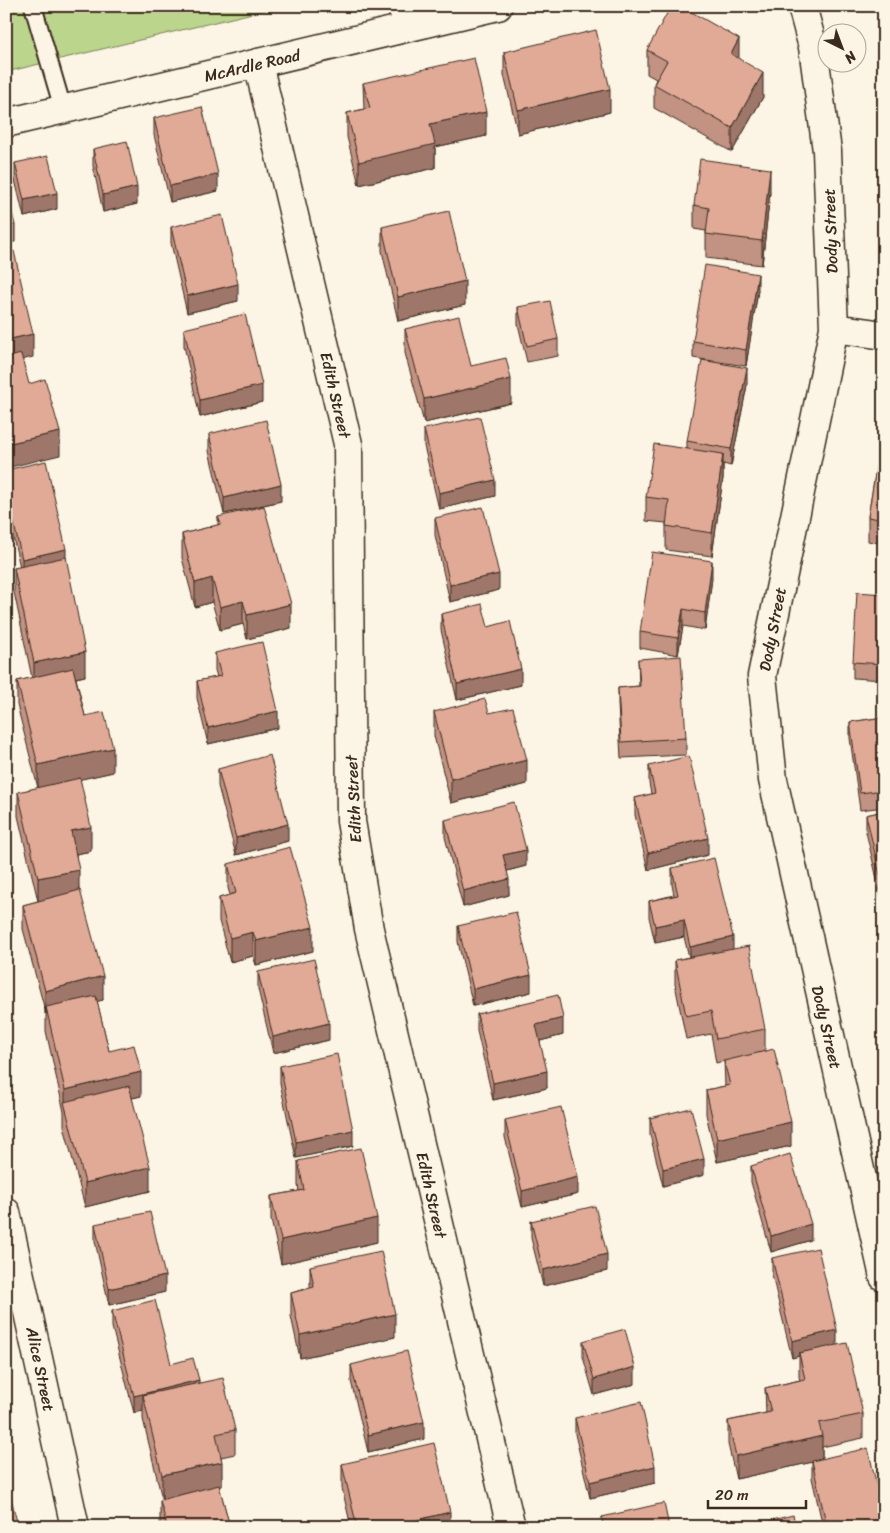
<svg xmlns="http://www.w3.org/2000/svg" width="890" height="1533" viewBox="0 0 890 1533" font-family="Sriracha,sans-serif">
<rect width="100%" height="100%" fill="#fcf5e5"/>
<filter id="ink" filterUnits="userSpaceOnUse"><feTurbulence type="fractalNoise" baseFrequency=".02" numOctaves="2"/><feDisplacementMap in="SourceGraphic" scale="10" xChannelSelector="R" yChannelSelector="G"/><feConvolveMatrix kernelMatrix="1 2 1 2 8 2 1 2 1" color-interpolation-filters="sRGB"/></filter>
<g filter="url(#ink)">
<!-- green -->
<path fill="#bbd58c" stroke="#7b8055" d="M6,6H282L6,72Z"/>
<g fill="none" stroke-linecap="round" stroke-linejoin="round">
<!-- lane casing -->
<g stroke="#3b2a1e" stroke-width="20">
<path id="lane" d="M33,6L63,109
M395,6L404,28"/>
</g>
<!-- street casing -->
<g stroke="#3b2a1e" stroke-width="31">
<path id="street" d="M802,6L813,47L827,151L834,328L762,676L773,780L884,1277
M258,63L348,444L351,821L369,929L511,1527
M834,328L884,335
M6,1212L75,1527"/>
</g>
<!-- secondary casing -->
<g stroke="#3b2a1e" stroke-width="31">
<path id="secondary" d="M6,123L498,6"/>
</g>
<!-- lane -->
<use href="#lane" stroke="#fcf5e5" stroke-width="16"/>
<!-- street -->
<use href="#street" stroke="#fcf5e5" stroke-width="28"/>
<!-- secondary -->
<use href="#secondary" stroke="#fcf5e5" stroke-width="28"/>
</g>
<!-- wall -->
<path fill="#c29282" stroke="#3b2a1e" d="M647,50L739,59L763,97L732,152L654,108V84L656,79L647,74Z
M504,52L610,112L518,134L504,75Z
M363,83L486,136L435,147V168L359,185L347,137V113L364,109Z
M154,118L218,191L170,202L154,135Z
M93,149L137,204L103,212L93,166Z
M15,163L57,209L24,217L15,180Z
M770,192L762,265L706,258V231L694,229V205Z
M171,227L238,301L187,313L171,243Z
M382,227L465,305L398,321L382,251Z
M758,290L746,366L693,358V341Z
M518,307L558,339V356L527,362L518,324Z
M184,329L262,402L200,417L184,346Z
M405,329L471,366L511,403L424,423L405,353Z
M747,385L731,466L723,464V478L712,556L666,550V523L646,521V497L687,449V441Z
M884,420V544L868,541V517Z
M424,429L495,496L439,509L424,446Z
M209,434L281,501L224,514L209,451Z
M6,470L66,562L85,676L76,678L85,716L113,772L80,779L91,851L76,854L79,891L103,1000L97,1001L109,1051L141,1096L132,1098L150,1191L85,1207L64,1126V1112L46,1031V1014L23,929V905L38,901L18,816V792L38,788L17,705V681L32,678L14,592V568L20,567L6,507Z
M218,517L291,628L247,639L243,624L220,630L212,602L195,607L182,558V534L218,525Z
M435,518L499,590L450,602L435,535Z
M712,578L705,630L683,626L678,655L640,648V632Z
M884,594V680L853,678V662Z
M441,614L521,685L457,700L441,630Z
M215,653L278,728L208,744L197,698V681L217,677L215,670Z
M638,659L686,738V755L621,758L618,704V688L639,686Z
M434,712L527,784L451,803L434,736Z
M884,717V807L860,810L850,738V722Z
M649,766L708,855L648,870L635,815V798L651,794L649,783Z
M218,769L288,841L236,855L218,786Z
M884,811V909L866,832V815Z
M445,820L526,866L507,871L509,895L463,907L445,837Z
M228,864L313,951L256,965L253,956L230,962L219,921V898L230,895L228,888Z
M672,868L733,949L765,1029V1051L791,1146L717,1162L706,1114V1090L725,1086L724,1061L716,1063L711,1034L686,1039L675,984V960L689,957L684,937L655,943L649,917V901L674,895L672,885Z
M458,926L531,992L473,1006L458,942Z
M258,972L329,1040L273,1053L258,989Z
M477,1014L563,1035L540,1041L547,1088L493,1100L477,1031Z
M280,1066L353,1146L296,1158L280,1083Z
M650,1118L704,1175L663,1186L650,1135Z
M505,1120L578,1194L522,1207L505,1137Z
M298,1161L377,1242L281,1264L271,1220V1196L299,1191L298,1185Z
M751,1166L811,1240L771,1252L751,1182Z
M531,1221L607,1271L543,1286L531,1238Z
M95,1224L165,1292L109,1305L95,1241Z
M772,1258L837,1345L863,1414V1438L822,1447V1459L884,1527H823L812,1478V1462L736,1479L728,1444V1421L766,1413L765,1388L800,1380L799,1377V1356L792,1358L772,1275Z
M310,1266L395,1337L300,1358L291,1316V1293L310,1288Z
M112,1311L171,1364L199,1383L235,1430V1454L221,1457L222,1486H219L230,1527H161L160,1524V1500L182,1494L162,1499L143,1419V1411L134,1413L112,1327Z
M583,1341L635,1384L594,1395L583,1357Z
M351,1365L424,1439L368,1452L351,1381Z
M575,1418L655,1483L590,1498L575,1434Z
M342,1464L450,1527H351L342,1488Z
M602,1517L669,1527H602Z"/>
<!-- shaded-wall -->
<path fill="#9e776a" stroke="#3b2a1e" d="M739,39V63L731,54Z
M763,73V97L732,152V128Z
M610,89V112L518,134V110Z
M486,112V136L435,147V168L359,185V162L430,124Z
M770,169V192L762,265V241Z
M218,174V191L170,202V186Z
M137,187V204L103,212V195Z
M57,193V209L24,217V200Z
M15,225V242L6,243V227Z
M758,274V290L746,366V350Z
M465,281V305L398,321V297Z
M238,284V301L187,313V296Z
M33,334V357L6,364V340Z
M747,368V385L731,466V449Z
M511,379V403L424,423V399Z
M262,385V402L200,417V400Z
M60,432V455L6,468V444Z
M723,454V478L712,556V533Z
M495,480V496L439,509V493Z
M281,484V501L224,514V498Z
M66,549V566L22,576V559Z
M712,561V578L705,630V613Z
M499,574V590L450,602V585Z
M212,578V602L195,607V583Z
M243,601V624L220,630V607Z
M291,604V628L247,639V615Z
M683,609V626L678,655V638Z
M85,652V676L34,686V663Z
M521,669V685L457,700V684Z
M278,711V728L208,744V728Z
M113,748V772L38,789V765Z
M527,760V784L451,803V779Z
M288,824V841L236,855V838Z
M91,827V851L71,855V831Z
M708,838V855L648,870V853Z
M526,850V866L503,872V855Z
M79,870V894L38,902V878Z
M509,879V895L463,907V891Z
M684,920V937L655,943V926Z
M313,927V951L256,965V941Z
M253,932V956L230,962V938Z
M733,937V954L690,963V947Z
M531,975V992L473,1006V989Z
M103,976V1000L47,1014L46,1007L45,1014V991Z
M563,1018V1035L536,1042V1025Z
M329,1023V1040L273,1053V1037Z
M547,1071V1088L493,1100V1083Z
M141,1072V1096L67,1113L65,1103V1090Z
M791,1122V1146L717,1162V1139Z
M353,1130V1146L296,1158V1142Z
M704,1159V1175L663,1186V1169Z
M150,1167V1191L85,1207V1183Z
M578,1177V1194L522,1207V1191Z
M377,1218V1242L281,1264V1240Z
M811,1224V1240L771,1252V1236Z
M607,1254V1271L543,1286V1270Z
M165,1276V1292L109,1305V1289Z
M395,1314V1337L300,1358V1335Z
M837,1330V1347L799,1353V1356L792,1358V1341Z
M635,1367V1384L594,1395V1379Z
M199,1380V1397L143,1395V1411L134,1413V1396Z
M424,1422V1439L368,1452V1435Z
M822,1436V1460L736,1479V1456Z
M222,1462V1486L162,1499V1475Z
M655,1466V1483L590,1498V1482Z
M450,1512V1527H388Z
M884,1520V1527H855Z
M17,1522V1527H6V1525Z"/>
<!-- building -->
<path fill="#e1aa97" stroke="#3b2a1e" d="M671,6H681L739,39L731,54L763,73L732,128L654,84L667,61L647,50Z
M596,30L610,89L518,110L504,52Z
M474,58L486,112L430,124L435,144L359,162L347,113L370,108L363,83Z
M202,107L218,174L170,186L154,118Z
M127,141L137,187L103,195L93,149Z
M48,156L57,193L24,200L15,163Z
M700,159L770,169L762,241L706,234L709,208L694,205Z
M6,187L15,225L6,227Z
M449,211L465,281L398,297L382,227Z
M222,215L238,284L187,296L171,227Z
M14,251L33,334L6,340V253Z
M705,265L758,274L746,350L693,341Z
M550,301L558,339L527,346L518,307Z
M245,314L262,385L200,400L184,329Z
M459,316L471,366L506,358L511,379L424,399L405,329Z
M21,354L29,384L45,379L60,432L6,444V358Z
M702,360L747,368L731,449L687,441Z
M480,417L495,480L439,493L424,429Z
M266,420L281,484L224,498L209,434Z
M884,420V520L868,517Z
M654,444L723,454L712,533L666,526L669,500L646,497Z
M46,461L66,549L22,559L6,490V470Z
M264,506L291,604L247,615L243,601L220,607L212,578L195,583L182,534L221,524L218,517Z
M483,507L499,574L450,585L435,518Z
M652,552L712,561L705,613L683,609L678,638L640,632Z
M66,557L85,652L34,663L14,568Z
M857,592L884,594V664L853,662Z
M482,604L488,627L510,621L521,669L457,684L441,614Z
M262,642L278,711L208,728L197,681L221,676L215,653Z
M681,656L686,738L621,742L618,688L640,686L638,659Z
M73,668L85,716L104,712L113,748L38,765L17,681Z
M485,699L489,713L513,708L527,760L451,779L434,712Z
M884,717V790L860,793L850,722Z
M270,755L288,824L236,838L218,769Z
M689,756L708,838L648,853L635,798L655,793L649,766Z
M80,778L91,827L71,831L79,870L38,878L18,792Z
M514,802L526,850L503,855L509,879L463,891L445,820Z
M884,811V892L866,815Z
M290,847L313,927L256,941L253,932L230,938L219,898L236,893L228,864Z
M714,858L733,937L690,947L684,920L655,926L649,901L678,895L672,868Z
M80,890L103,976L45,991L23,905Z
M516,912L531,975L473,989L458,926Z
M749,946L765,1029L716,1039L711,1011L686,1016L675,960Z
M314,959L329,1023L273,1037L258,972Z
M558,995L563,1018L536,1025L547,1071L493,1083L477,1014Z
M96,996L109,1051L134,1045L141,1072L65,1090L46,1007Z
M774,1049L791,1122L717,1139L706,1090L730,1085L724,1061Z
M337,1054L353,1130L296,1142L280,1066Z
M129,1086L150,1167L85,1183L64,1102Z
M561,1107L578,1177L522,1191L505,1120Z
M691,1108L704,1159L663,1169L650,1118Z
M361,1148L377,1218L281,1240L271,1196L304,1190L298,1161Z
M790,1154L811,1224L771,1236L751,1166Z
M595,1206L607,1254L543,1270L531,1221Z
M150,1212L165,1276L109,1289L95,1224Z
M818,1248L837,1330L792,1341L772,1258Z
M381,1251L395,1314L300,1335L291,1293L314,1287L310,1266Z
M155,1300L171,1364L193,1358L199,1380L134,1396L112,1311Z
M625,1329L635,1367L594,1379L583,1341Z
M847,1343L863,1414L819,1423L822,1436L736,1456L728,1421L771,1412L765,1388L805,1379L799,1353Z
M407,1351L424,1422L368,1435L351,1365Z
M223,1378L235,1430L216,1434L222,1462L162,1475L143,1395Z
M641,1402L655,1466L590,1482L575,1418Z
M434,1443L450,1512L388,1527H357L342,1464Z
M868,1448L884,1517V1520L855,1527H827L812,1461Z
M6,1478L17,1522L6,1525Z
M219,1485L230,1527H167L160,1500Z
M664,1503L669,1527H604L602,1517Z
M793,1515L796,1527H761L760,1523Z"/>
</g>
<g text-anchor="middle" stroke-width="4" stroke-linejoin="round" paint-order="stroke">
<!-- street labels -->
<g font-size="16" fill="#3b2a1e" stroke="#fcf5e5">
<text transform="translate(252 65) rotate(-13)" y="6">McArdle Road</text>
<text transform="translate(830 231) rotate(-92)" y="6">Dody Street</text>
<text transform="translate(336 395) rotate(77)" y="6">Edith Street</text>
<text transform="translate(772 629) rotate(-79)" y="6">Dody Street</text>
<text transform="translate(353 799) rotate(-93)" y="6">Edith Street</text>
<text transform="translate(827 1027) rotate(77)" y="6">Dody Street</text>
<text transform="translate(432 1195) rotate(77)" y="6">Edith Street</text>
<text transform="translate(41 1369) rotate(78)" y="6">Alice Street</text>
</g>
</g>
<!-- margin -->
<rect width="890" height="1533" fill="none" stroke="#fcf5e5" stroke-width="25"/>
<rect x="12" y="12" width="865" height="1508" fill="none" stroke="#3b2a1e" stroke-width="2" filter="url(#ink)"/>
<!-- north arrow -->
<g transform="translate(842 48) rotate(138)"><circle r="24" fill="#fcf5e5" stroke="#afa495"/>
<path d="M0-4L9 19L0 12L-9 19Z" fill="#3b2a1e"/>
<text y="-8" font-size="14" font-weight="bold" text-anchor="middle" fill="#3b2a1e">N</text>
</g>
<!-- scale -->
<path d="M708 1500v8h98v-8" fill="none" stroke="#3b2a1e" stroke-width="2.5"/>
<text x="715" y="1500" font-size="15" fill="#3b2a1e" stroke="#fcf5e5" stroke-width="4" paint-order="stroke">20 m</text>
</svg>
